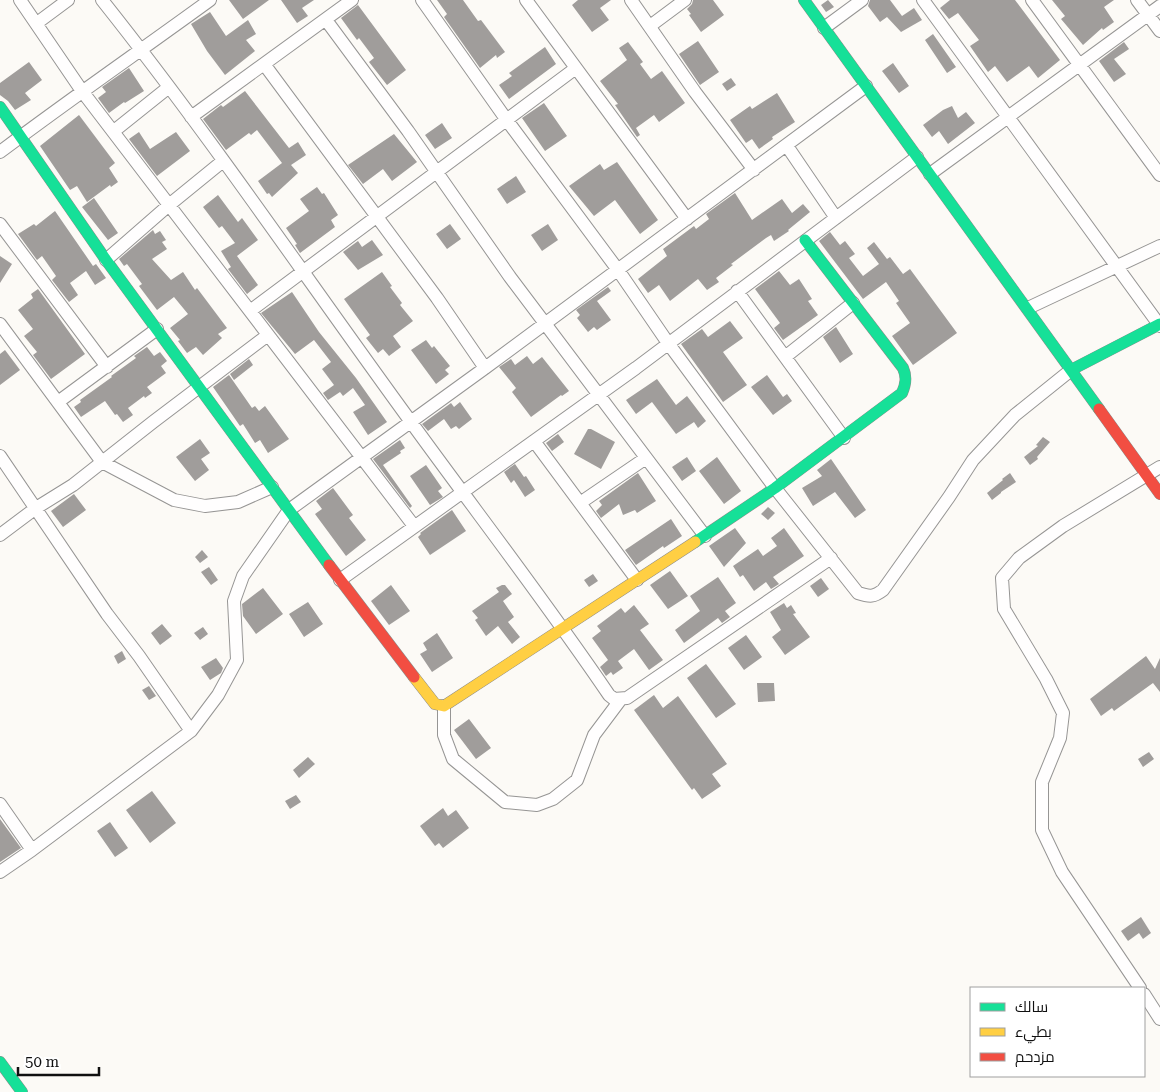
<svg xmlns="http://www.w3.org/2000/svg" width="1160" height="1092" viewBox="0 0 1160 1092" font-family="'Roboto Serif',Cairo,serif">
<rect width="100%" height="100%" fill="#fcfaf6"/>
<!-- building -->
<path fill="#a09d9b" d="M229,0H269L243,19Z
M281,0H314L302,8L308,16L297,23Z
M437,0H463L478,21L481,20L505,52L497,58L496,55L480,68L444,17L447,14Z
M578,0H611L600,8L609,20L592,32L572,5Z
M693,0H713L724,15L701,32L689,15L691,14L687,9L692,4Z
M828,0L834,7L826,12L821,5Z
M870,0H890L902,16L914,8L922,20L901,32L887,17L880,22L868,6Z
M950,0H1015L1060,60L1038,78L1029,66L1007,82L995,66L988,72L970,46L979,40L958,13L949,19L940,8Z
M1052,0H1114L1104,7L1114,22L1103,30L1102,28L1083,45L1061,19L1065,16Z
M358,5L406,70L387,85L369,62L374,58L359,38L357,40L341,18Z
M210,12L226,36L248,20L256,34L246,40L255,51L225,75L207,51L191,24Z
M933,34L956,67L947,73L925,40Z
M698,41L719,72L700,85L679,54Z
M628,42L643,62L640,64L651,79L662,71L685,103L659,122L654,115L636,128L640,135L637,137L615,105L618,104L600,81L627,60L619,48Z
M1124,42L1129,49L1114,59L1126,74L1114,82L1099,61Z
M545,47L556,64L509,99L499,85L512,76L509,73Z
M29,62L42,80L25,93L31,100L15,110L8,101L0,95V83Z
M893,63L909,86L899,93L882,71Z
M129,68L144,91L125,103L124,102L109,113L98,98L106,92L102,87Z
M731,78L736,85L727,91L722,84Z
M245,91L289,148L298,142L306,155L291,165L298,173L272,197L269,193L267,194L258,181L282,163L257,130L251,135L249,133L226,150L203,119L221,105L223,107Z
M777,93L795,122L772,137L773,139L759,149L752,139L746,143L730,120L750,106L752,109Z
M544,103L567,136L545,151L522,118Z
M952,106L958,118L966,112L975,123L948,144L939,131L932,137L923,125L943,110Z
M79,115L115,163L109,168L118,182L111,187L110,185L87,202L77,186L70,190L40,146Z
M442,123L452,138L435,149L425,135Z
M139,132L150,149L176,132L190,151L157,176L129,139Z
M394,134L417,162L392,181L383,169L363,184L348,165Z
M617,162L658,220L640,234L615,200L594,216L569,186L600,164L604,170Z
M516,176L526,192L507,204L497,189Z
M317,187L322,194L324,193L338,215L331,220L335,227L300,253L295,245L297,244L286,228L309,211L300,199Z
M735,193L752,220L782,199L792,213L803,204L810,212L788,230L789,231L774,241L771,235L766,238L731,264L733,265L716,278L719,282L707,290L698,279L670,301L659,285L648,293L638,279L667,256L663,249L694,226L696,229L709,219L706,214Z
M218,195L238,222L242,218L258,240L237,256L258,285L247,294L228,269L231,267L221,251L235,243L222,226L219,228L203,207Z
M94,198L118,233L108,240L82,207Z
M55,211L93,266L96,264L106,278L95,285L86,271L70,283L78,295L69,302L52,280L56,276L42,256L37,260L18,234L34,224L36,226Z
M450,224L461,239L447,249L436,234Z
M548,224L558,240L542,251L531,235Z
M153,230L155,234L160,231L166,240L162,242L167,249L152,259L171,280L183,272L195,290L197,288L227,328L218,334L222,338L203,355L196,347L187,353L178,341L180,340L170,328L188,314L174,297L157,310L139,286L142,284L127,264L124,266L119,259Z
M830,232L840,245L845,241L855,254L849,258L863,276L879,264L867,248L874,242L887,259L890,257L903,274L910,269L957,333L913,365L892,336L910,323L896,303L899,301L886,282L863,299L819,241Z
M372,240L383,255L358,270L343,252L358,241L362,247Z
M0,256L12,264L0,283Z
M779,271L790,285L799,279L812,299L808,301L818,315L783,340L774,328L780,323L755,289Z
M382,272L392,286L390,287L402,303L400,305L413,321L393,336L401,347L389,356L383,349L378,353L366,338L370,335L344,299Z
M608,287L611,291L597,301L611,320L597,330L594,327L588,332L577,318L580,315L576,310Z
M38,289L85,354L51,379L33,355L37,352L24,336L33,329L18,310L33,298L31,294Z
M292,292L319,332L356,378L387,422L368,435L353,412L365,405L353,388L343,396L340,392L328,400L323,393L334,385L322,369L331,362L314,340L295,354L261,313Z
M730,321L743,338L723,352L747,385L723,402L681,344L702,329L708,337Z
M836,327L853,354L840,363L823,337Z
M426,340L432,348L434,346L450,366L445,370L449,374L436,384L411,350Z
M147,347L154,356L160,352L167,361L161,366L166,373L147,387L152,393L145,398L144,396L128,408L133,415L123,422L117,414L115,415L105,401L81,417L74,407L81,402L80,400L112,377L111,376L136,358L134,356Z
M5,350L20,370L0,385V354Z
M527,356L533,364L542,357L569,391L562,396L561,395L531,417L512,392L516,388L499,367L511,359L515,365Z
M249,359L253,365L234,380L230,374Z
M229,375L252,408L255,406L259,411L265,406L289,439L268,453L260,440L255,443L243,424L240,426L213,387Z
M767,375L783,397L787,394L792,401L773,415L751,387Z
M657,379L676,405L687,396L706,421L698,428L694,422L676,434L652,402L636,414L626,400Z
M460,402L472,419L459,429L456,426L451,429L444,419L428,431L422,424L451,403L454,407Z
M588,429H591L615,442L601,469L574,454Z
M558,434L564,442L552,451L546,443Z
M1043,437L1050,442L1037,457L1038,459L1030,465L1024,457L1038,446L1036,445Z
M200,439L210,453L201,459L209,470L195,481L176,457Z
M400,440L405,448L400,451L401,453L383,465L412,506L410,508L373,459Z
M687,457L696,471L682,481L672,467Z
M717,457L741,491L724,504L699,471Z
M831,459L866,510L855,518L835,492L813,506L802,488L822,476L817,470Z
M515,464L524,477L526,476L535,490L525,497L514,480L511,483L504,472Z
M426,465L442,488L438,491L443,497L430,505L410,476Z
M638,473L656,501L637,513L635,510L623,515L619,504L601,518L596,511L602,505L599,501Z
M1010,473L1016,482L1001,492V493L992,500L987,493L1003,480L1002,479Z
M333,488L353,515L349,518L366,540L346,556L315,514L322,509L316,501Z
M74,494L86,510L63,527L51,511Z
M768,507L775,513L768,520L761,514Z
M452,510L466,531L430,555L418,537L421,534L420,533Z
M671,519L682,536L664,548L663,546L636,565L625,550Z
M735,528L746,543L724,567L709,546Z
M784,528L804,556L773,577L779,584L771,589L766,582L754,591L743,575L740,577L733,566L758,549L763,556L777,546L771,538Z
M202,550L208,557L200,563L195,557Z
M209,567L218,580L211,585L201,572Z
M670,571L688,596L668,609L650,585Z
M593,574L598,581L589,587L584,580Z
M718,577L736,603L725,611L730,617L722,623L718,618L684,643L675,630L700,611L690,596Z
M821,578L829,589L818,597L810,586Z
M391,585L410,611L389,625L371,601Z
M502,585H505L512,594L503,601L514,617L508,622L520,637L512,644L498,626L486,636L475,620L478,618L472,611L499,592L496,588Z
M263,588L283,614L256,634L243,616L242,604Z
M308,602L323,624L304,637L289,614Z
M784,603L787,608L791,605L796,613L793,614L810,637L785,655L772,637L781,630L770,612Z
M634,605L649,624L640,630L663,660L649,670L634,649L618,661L623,668L613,675L611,672L606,676L600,667L608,660L592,638L601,631L597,626L621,608L625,613Z
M162,624L172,636L160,645L151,633Z
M203,627L208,634L200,640L194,633Z
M437,633L453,658L432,672L420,654L427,650L423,643Z
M746,635L762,657L744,670L728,648Z
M122,651L126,659L118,664L114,656Z
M1146,656L1155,669L1160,658V692L1153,683L1114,711L1112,708L1101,716L1090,699Z
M216,658L223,668L221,673L210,680L201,667Z
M706,664L736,704L716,718L687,678Z
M757,683H774L775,701L758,702Z
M149,686L156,696L149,700L142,690Z
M654,695L663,708L678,696L727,764L712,774L721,786L702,799L694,788L692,790L634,710Z
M469,719L491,748L476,759L454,730Z
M1149,752L1154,759L1143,767L1138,759Z
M308,757L315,764L299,778L293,770Z
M152,791L176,823L150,843L126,810Z
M296,795L301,802L290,809L285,801Z
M443,808L448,816L456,810L469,828L443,848L439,843L435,846L420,826Z
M0,819L21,848L0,862Z
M110,822L128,848L115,857L97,831Z
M1141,917L1151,933L1143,939L1139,933L1128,941L1121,931Z"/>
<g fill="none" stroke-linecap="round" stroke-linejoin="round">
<!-- street casing -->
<g stroke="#969594" stroke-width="14">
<path id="street" d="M20,0L82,91L414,526
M102,0C211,137 308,281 411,422C477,513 546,602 609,695L614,699L627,698L831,558
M422,0L506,119L618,270L668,343L775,488L858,593C870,597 874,597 883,590L949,497L973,460L1015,415L1071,370
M526,0L687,219
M631,0L695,92L754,170
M923,0L1160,326
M1032,0L1160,175
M1137,0L1160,31
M326,20L408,131L510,277L705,536
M37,23L68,0
M650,26L685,0
M824,28L862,0
M264,64L437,298L485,368
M191,117L352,0
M114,131L169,87
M787,146L836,218
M0,152C69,100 140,51 210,0
M930,174L1160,6
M0,224L107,367
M106,260L169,205L223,161
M737,291L844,438
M1028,308L1160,246
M250,311L576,68
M0,324L102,462L174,500L205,506L238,502L272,487
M785,357L853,303
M58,402L157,329
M534,441L637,580
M0,456L107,614L139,656L191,731
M580,503L646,458
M0,535L36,508L73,485L153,422L268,335
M340,580L636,368L917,157
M444,706V735L453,759L505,802L537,805L553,799L577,780L594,735L621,699
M0,804L32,850
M0,872L32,850L191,731L218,695L237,660L234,601L243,576L289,510L485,368L866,86
M1140,988L1062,872L1042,830V782L1060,738L1063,713L1046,679L1004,609L1002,578L1019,558L1063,526L1160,467
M1144,994L1160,1019"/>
</g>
<!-- fast casing -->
<g stroke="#8d8c8a" stroke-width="12">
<path id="fast" d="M804,0L1099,409
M0,107L106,260L329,565
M1071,370L1160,324
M695,542L775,488L902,393C906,384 907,377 903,368L805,240
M0,1062L22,1092"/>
</g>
<!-- slow casing -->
<g stroke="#8d8c8a" stroke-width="12">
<path id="slow" d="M414,677L435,704L444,706L695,542"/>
</g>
<!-- jam casing -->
<g stroke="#8d8c8a" stroke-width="12">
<path id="jam" d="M1099,409L1160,494
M329,565L414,677"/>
</g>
<!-- street -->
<use href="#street" stroke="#fffefe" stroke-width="12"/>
<!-- fast -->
<use href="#fast" stroke="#16e098" stroke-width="11"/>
<!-- slow -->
<use href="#slow" stroke="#ffcf43" stroke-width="11"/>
<!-- jam -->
<use href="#jam" stroke="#f24e42" stroke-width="11"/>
</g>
<!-- legend -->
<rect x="970" y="987" width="175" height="90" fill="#ffffff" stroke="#9f9f9f"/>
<rect x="980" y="1003" width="25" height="8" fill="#16e098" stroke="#9f9f9f"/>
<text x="1015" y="1012" font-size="15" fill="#101010">سالك</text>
<rect x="980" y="1028" width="25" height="8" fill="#ffcf43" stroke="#9f9f9f"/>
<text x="1015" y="1037" font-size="15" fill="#101010">بطيء</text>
<rect x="980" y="1053" width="25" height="8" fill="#f24e42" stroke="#9f9f9f"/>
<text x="1015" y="1062" font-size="15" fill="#101010">مزدحم</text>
<!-- scale -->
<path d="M18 1067v8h81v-8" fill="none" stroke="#101010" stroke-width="2.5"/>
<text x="25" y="1067" font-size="15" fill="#101010" stroke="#ffffff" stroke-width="4" paint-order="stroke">50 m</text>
</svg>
